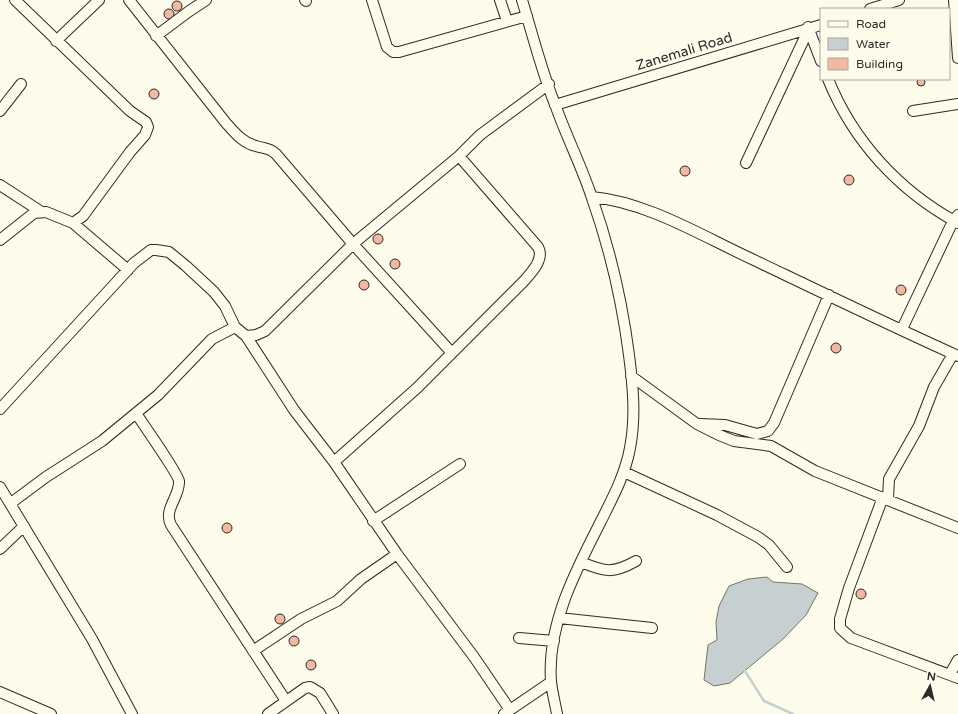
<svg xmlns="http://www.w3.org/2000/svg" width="958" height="714" viewBox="0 0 958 714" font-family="'Varela Round',sans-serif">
<rect width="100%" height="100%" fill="#fdfbea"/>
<!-- water -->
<path fill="#c7d0d0" stroke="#74746e" d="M767,577L773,582L802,584L818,593L806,615L783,639L730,683L714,686L704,680L708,645L717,640L716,622L719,606L729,586L748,579Z"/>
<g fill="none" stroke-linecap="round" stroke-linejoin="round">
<!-- stream -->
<path stroke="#c7d0d0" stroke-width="2.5" d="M745,671L764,701L793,714"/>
</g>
<!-- building -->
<path fill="#f2b8a0" stroke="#2b2b2b" d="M172 6a5 5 0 1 1 10 0a5 5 0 1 1-10 0Z
M164 14a5 5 0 1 1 10 0a5 5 0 1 1-10 0Z
M917 82a4 4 0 1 1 8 0a4 4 0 1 1-8 0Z
M149 94a5 5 0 1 1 10 0a5 5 0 1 1-10 0Z
M680 171a5 5 0 1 1 10 0a5 5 0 1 1-10 0Z
M844 180a5 5 0 1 1 10 0a5 5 0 1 1-10 0Z
M373 239a5 5 0 1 1 10 0a5 5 0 1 1-10 0Z
M390 264a5 5 0 1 1 10 0a5 5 0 1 1-10 0Z
M359 285a5 5 0 1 1 10 0a5 5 0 1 1-10 0Z
M896 290a5 5 0 1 1 10 0a5 5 0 1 1-10 0Z
M831 348a5 5 0 1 1 10 0a5 5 0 1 1-10 0Z
M222 528a5 5 0 1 1 10 0a5 5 0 1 1-10 0Z
M856 594a5 5 0 1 1 10 0a5 5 0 1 1-10 0Z
M275 619a5 5 0 1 1 10 0a5 5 0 1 1-10 0Z
M289 641a5 5 0 1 1 10 0a5 5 0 1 1-10 0Z
M306 665a5 5 0 1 1 10 0a5 5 0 1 1-10 0Z"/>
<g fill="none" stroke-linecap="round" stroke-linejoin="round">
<!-- minor casing -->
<g stroke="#2b2b2b" stroke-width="12">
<path id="minor" d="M15,0L130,111L146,122L148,127L145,135L130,152L83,216L73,223
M129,0L226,123C234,132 243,143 256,146C264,149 269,147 276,154L353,244L452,353
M305,0L306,1
M372,0L387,47L393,52H399L527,16
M500,0L507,21
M522,0C533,36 542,73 556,107C567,138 582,167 592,198C610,249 622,301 629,355C633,386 636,417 630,448C625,475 613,497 601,521C576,570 547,624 551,681C552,692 555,703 557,714
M954,0L958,58
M870,9L899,0
M808,27L821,61
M156,36L188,12L206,0
M56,41L99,0
M828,79C853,141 899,191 958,223
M555,105L821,25
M0,111L21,84
M913,111L958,104
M746,163L805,37L810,33
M0,185L40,211
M592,197C647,202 702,236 752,259C821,292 889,325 958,356
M0,240L34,213L46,212L73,223L128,270
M902,329L953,221L958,215
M246,336L256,335L265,331L353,244L459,156L480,135L549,84
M631,376L697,424L719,435L734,441L771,446L815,471L958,528
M0,409L134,263L151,250H156L169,252L186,266L214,292L225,306L235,327L246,336L294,410L334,462L397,554L474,657L510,710
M136,413C142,423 178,473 179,481C180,497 163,509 171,525L286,701
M699,424L725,425L757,434L768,431L774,423L829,295
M334,462L417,388L523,282C531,273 545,259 538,247L459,156
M624,472L717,515L758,537L769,545L787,567
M0,487L92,639L132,714
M883,497L849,588L840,619V628L851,638L958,678
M888,499L889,479L919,426L934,387L953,354
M11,503L46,477L102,441L158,395L212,339L235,327
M373,521L460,464
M0,549L24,526
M581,562C605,572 613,574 636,561
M559,618L652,628
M519,638L554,641
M253,651L301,619L337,601L361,579L397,554
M950,674L958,660
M0,692L51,714
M268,714L305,688L310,687L320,693L333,714
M504,714L551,682"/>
</g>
<!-- minor -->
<use href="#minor" stroke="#fdfbea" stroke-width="10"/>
</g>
<g text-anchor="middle" stroke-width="3" stroke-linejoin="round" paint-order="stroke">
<!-- street labels -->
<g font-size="14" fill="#2b2b2b" stroke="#fdfbea">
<text transform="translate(684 51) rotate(-17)" y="5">Zanemali Road</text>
</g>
</g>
<!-- legend -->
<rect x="820" y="8" width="130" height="72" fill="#fdfbea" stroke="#a9a89e"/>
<rect x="828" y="21" width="20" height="6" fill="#fdfbea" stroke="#a9a89e"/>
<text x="856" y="28" font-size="12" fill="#2b2b2b">Road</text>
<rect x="828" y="38" width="20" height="12" fill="#c7d0d0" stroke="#a9a89e"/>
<text x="856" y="48" font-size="12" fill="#2b2b2b">Water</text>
<rect x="828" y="58" width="20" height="12" fill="#f2b8a0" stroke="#a9a89e"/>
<text x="856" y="68" font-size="12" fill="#2b2b2b">Building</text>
<!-- north arrow -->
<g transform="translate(930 686) rotate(8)" stroke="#fdfbea" stroke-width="3" paint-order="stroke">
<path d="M0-3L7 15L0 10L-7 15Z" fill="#2b2b2b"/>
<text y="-6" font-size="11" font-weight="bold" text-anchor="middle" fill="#2b2b2b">N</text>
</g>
</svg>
